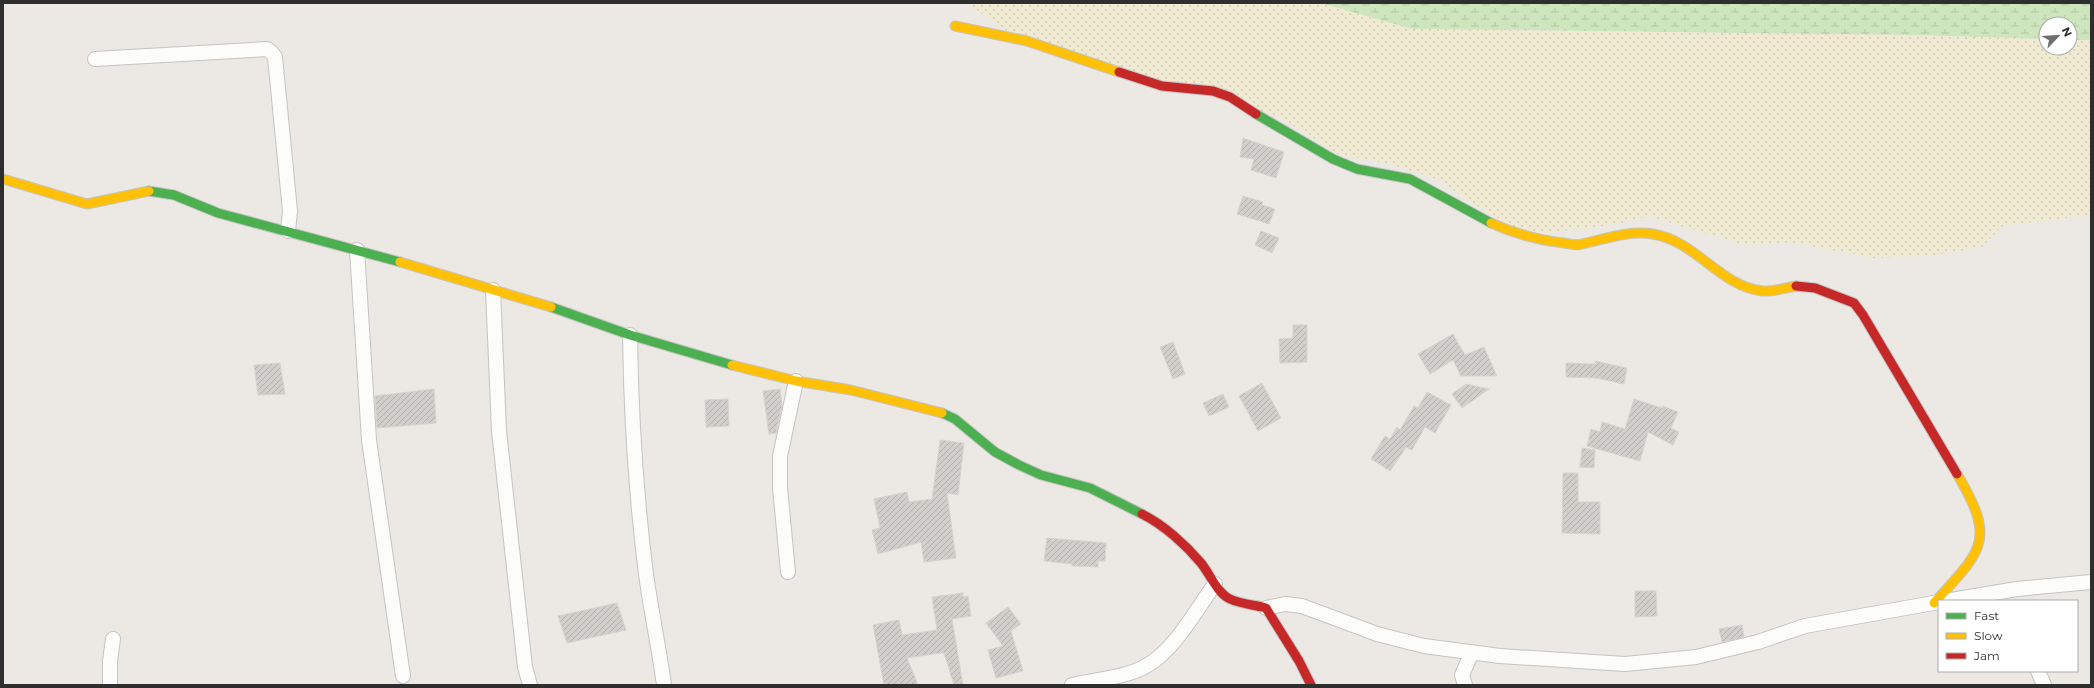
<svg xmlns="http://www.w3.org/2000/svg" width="2094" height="688" viewBox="0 0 2094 688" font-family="Montserrat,sans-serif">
<defs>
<pattern id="wetland-marsh" width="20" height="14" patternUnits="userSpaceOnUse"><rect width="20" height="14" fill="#cee6be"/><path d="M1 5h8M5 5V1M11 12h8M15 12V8" fill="none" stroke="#b1c6a4"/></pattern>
<pattern id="sand-dots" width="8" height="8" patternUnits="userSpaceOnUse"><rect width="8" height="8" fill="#f0ead3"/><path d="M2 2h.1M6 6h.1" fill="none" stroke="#cec9b5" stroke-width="1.8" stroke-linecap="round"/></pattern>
<pattern id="building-hatch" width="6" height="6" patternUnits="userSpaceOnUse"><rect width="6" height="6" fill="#d1cecb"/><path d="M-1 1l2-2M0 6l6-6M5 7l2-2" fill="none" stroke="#b4b1af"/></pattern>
</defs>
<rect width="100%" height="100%" fill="#ece8e4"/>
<!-- wetland -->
<path fill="url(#wetland-marsh)" d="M1320,3H2091V40H2070V24H2046V39L1911,35L1412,29Z"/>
<!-- sand -->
<path fill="url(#sand-dots)" d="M967,3H1320L1412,29L1911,35L2046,39V48H2070V40H2091V216H2080L2002,226L1982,247L1930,256L1874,258L1790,242L1744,245L1648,216L1618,224L1545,233L1514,227L1483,210L1437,179L1389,164L1338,154L1279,117L1021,41Z"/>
<!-- building -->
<path fill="url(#building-hatch)" stroke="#d7d4d0" d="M1243,138L1284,152L1276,178L1251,170L1254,159L1240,157Z
M1243,196L1263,202L1262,205L1275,209L1269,224L1237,214Z
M1261,231L1279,238L1272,253L1255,245Z
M1293,325H1307V362L1280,363L1279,339L1293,338Z
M1453,334L1465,355L1484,347L1497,376H1461L1453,360L1430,374L1418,354Z
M1173,342L1185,374L1173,379L1160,347Z
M1595,361L1627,368L1624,384L1596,378L1566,377V363L1595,364Z
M280,363L285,394L258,395L254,365Z
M1262,383L1281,418L1258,431L1239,396Z
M1466,384L1489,389L1462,408L1452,394Z
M434,389L436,423L377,428L375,396Z
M780,389L782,406L776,433L769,434L763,391Z
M1427,392L1451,405L1435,433L1425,427L1412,450L1406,447L1390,471L1371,459L1385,436L1390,439L1397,427L1400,430L1414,406L1418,408Z
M1223,394L1229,407L1209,416L1203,403Z
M728,399L729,426L706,427L705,400Z
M1634,399L1662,408L1663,406L1678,412L1671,428L1679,432L1673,445L1648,432L1640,461L1587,446L1591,429L1600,432L1602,422L1625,429Z
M940,440L964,443L958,495L947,493L956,558L924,562L921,542L878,554L872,530L880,528L874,499L907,492L909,502L932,499Z
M1582,448L1595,450L1594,468L1580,467Z
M1563,473H1578V502H1600V534L1562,533Z
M1047,538L1106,543L1105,561H1098V567L1072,566V564L1044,561Z
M1635,591H1656L1657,616L1635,617Z
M963,593V597L968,596L971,616L952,619L963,685H954L944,653H941L907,658L918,685H884L873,625L899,620L902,635L937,630L932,597Z
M617,603L626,630L567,643L558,616Z
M1008,607L1021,624L1011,631L1023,671L996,678L988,650L1003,646L986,623Z
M1742,625L1744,637L1722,642L1719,629Z"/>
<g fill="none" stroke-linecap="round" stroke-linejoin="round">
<!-- street casing -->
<g stroke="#c5c4c5" stroke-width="16">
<path id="street" d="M95,59L267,49L272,53L275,57L290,211L288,231
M357,250L369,440L403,676
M493,290L499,431L525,667L530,685
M630,335C631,415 636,495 646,574C651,611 659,648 664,685
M788,572L780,488V456L796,381
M1945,601L2017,589L2091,582
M1266,608L1285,604L1302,606L1377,634L1424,646L1500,656L1625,664L1696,657L1758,642L1805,626L1939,602
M2038,671L2044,685
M110,685V661L113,639
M1072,685C1094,680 1128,677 1146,666C1174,651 1196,610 1215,584
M1465,685L1462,675L1472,652"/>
</g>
<!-- fast casing -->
<g stroke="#c5c4c5" stroke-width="11">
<path id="fast" d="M1256,114L1333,159L1357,169L1410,179L1491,223
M149,191L174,195L218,213L400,262
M551,307L630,335L732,365
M942,413L955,419L995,452L1019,465L1041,475L1090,488L1142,514"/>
</g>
<!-- slow casing -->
<g stroke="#c5c4c5" stroke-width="11">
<path id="slow" d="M955,26L1027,41L1119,72
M3,179L87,204L149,191
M1491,223C1515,234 1537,240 1564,243C1569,244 1576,246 1582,244C1605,239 1629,230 1653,234C1696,241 1720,286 1762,291C1773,292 1785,288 1796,286
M400,262L551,307
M732,365L796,381L851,390L942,413
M1934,603C1982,550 1997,541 1957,474"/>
</g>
<!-- jam casing -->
<g stroke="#c5c4c5" stroke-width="11">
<path id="jam" d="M1119,72L1162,86L1213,91L1230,97L1256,114
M1796,286L1815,288L1854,303L1863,315L1957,474
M1142,514C1164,525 1186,545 1201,563C1210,574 1217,593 1230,599C1241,604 1255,605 1266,608L1299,661L1311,685"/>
</g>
<!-- street -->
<use href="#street" stroke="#fcfcfb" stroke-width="14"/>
<!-- fast -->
<use href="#fast" stroke="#4caf50" stroke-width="9"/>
<!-- slow -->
<use href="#slow" stroke="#ffc107" stroke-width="9"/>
<!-- jam -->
<use href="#jam" stroke="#c62828" stroke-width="9"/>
</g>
<!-- border -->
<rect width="2094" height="688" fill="none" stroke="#2e2e2e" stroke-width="8"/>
<!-- legend -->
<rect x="1938" y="600" width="140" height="72" fill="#ffffff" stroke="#ababab"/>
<rect x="1946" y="613" width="20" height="6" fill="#4caf50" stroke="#ababab"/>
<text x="1974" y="620" font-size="12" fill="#2e2e2e">Fast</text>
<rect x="1946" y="633" width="20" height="6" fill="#ffc107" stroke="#ababab"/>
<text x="1974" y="640" font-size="12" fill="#2e2e2e">Slow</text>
<rect x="1946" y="653" width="20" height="6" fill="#c62828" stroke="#ababab"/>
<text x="1974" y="660" font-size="12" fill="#2e2e2e">Jam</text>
<!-- north arrow -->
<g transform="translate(2058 36) rotate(65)"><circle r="19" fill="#ffffff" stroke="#ababab"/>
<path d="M0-3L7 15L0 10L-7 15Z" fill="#706f6e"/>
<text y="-6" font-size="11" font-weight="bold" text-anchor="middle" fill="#2e2e2e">N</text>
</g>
</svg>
